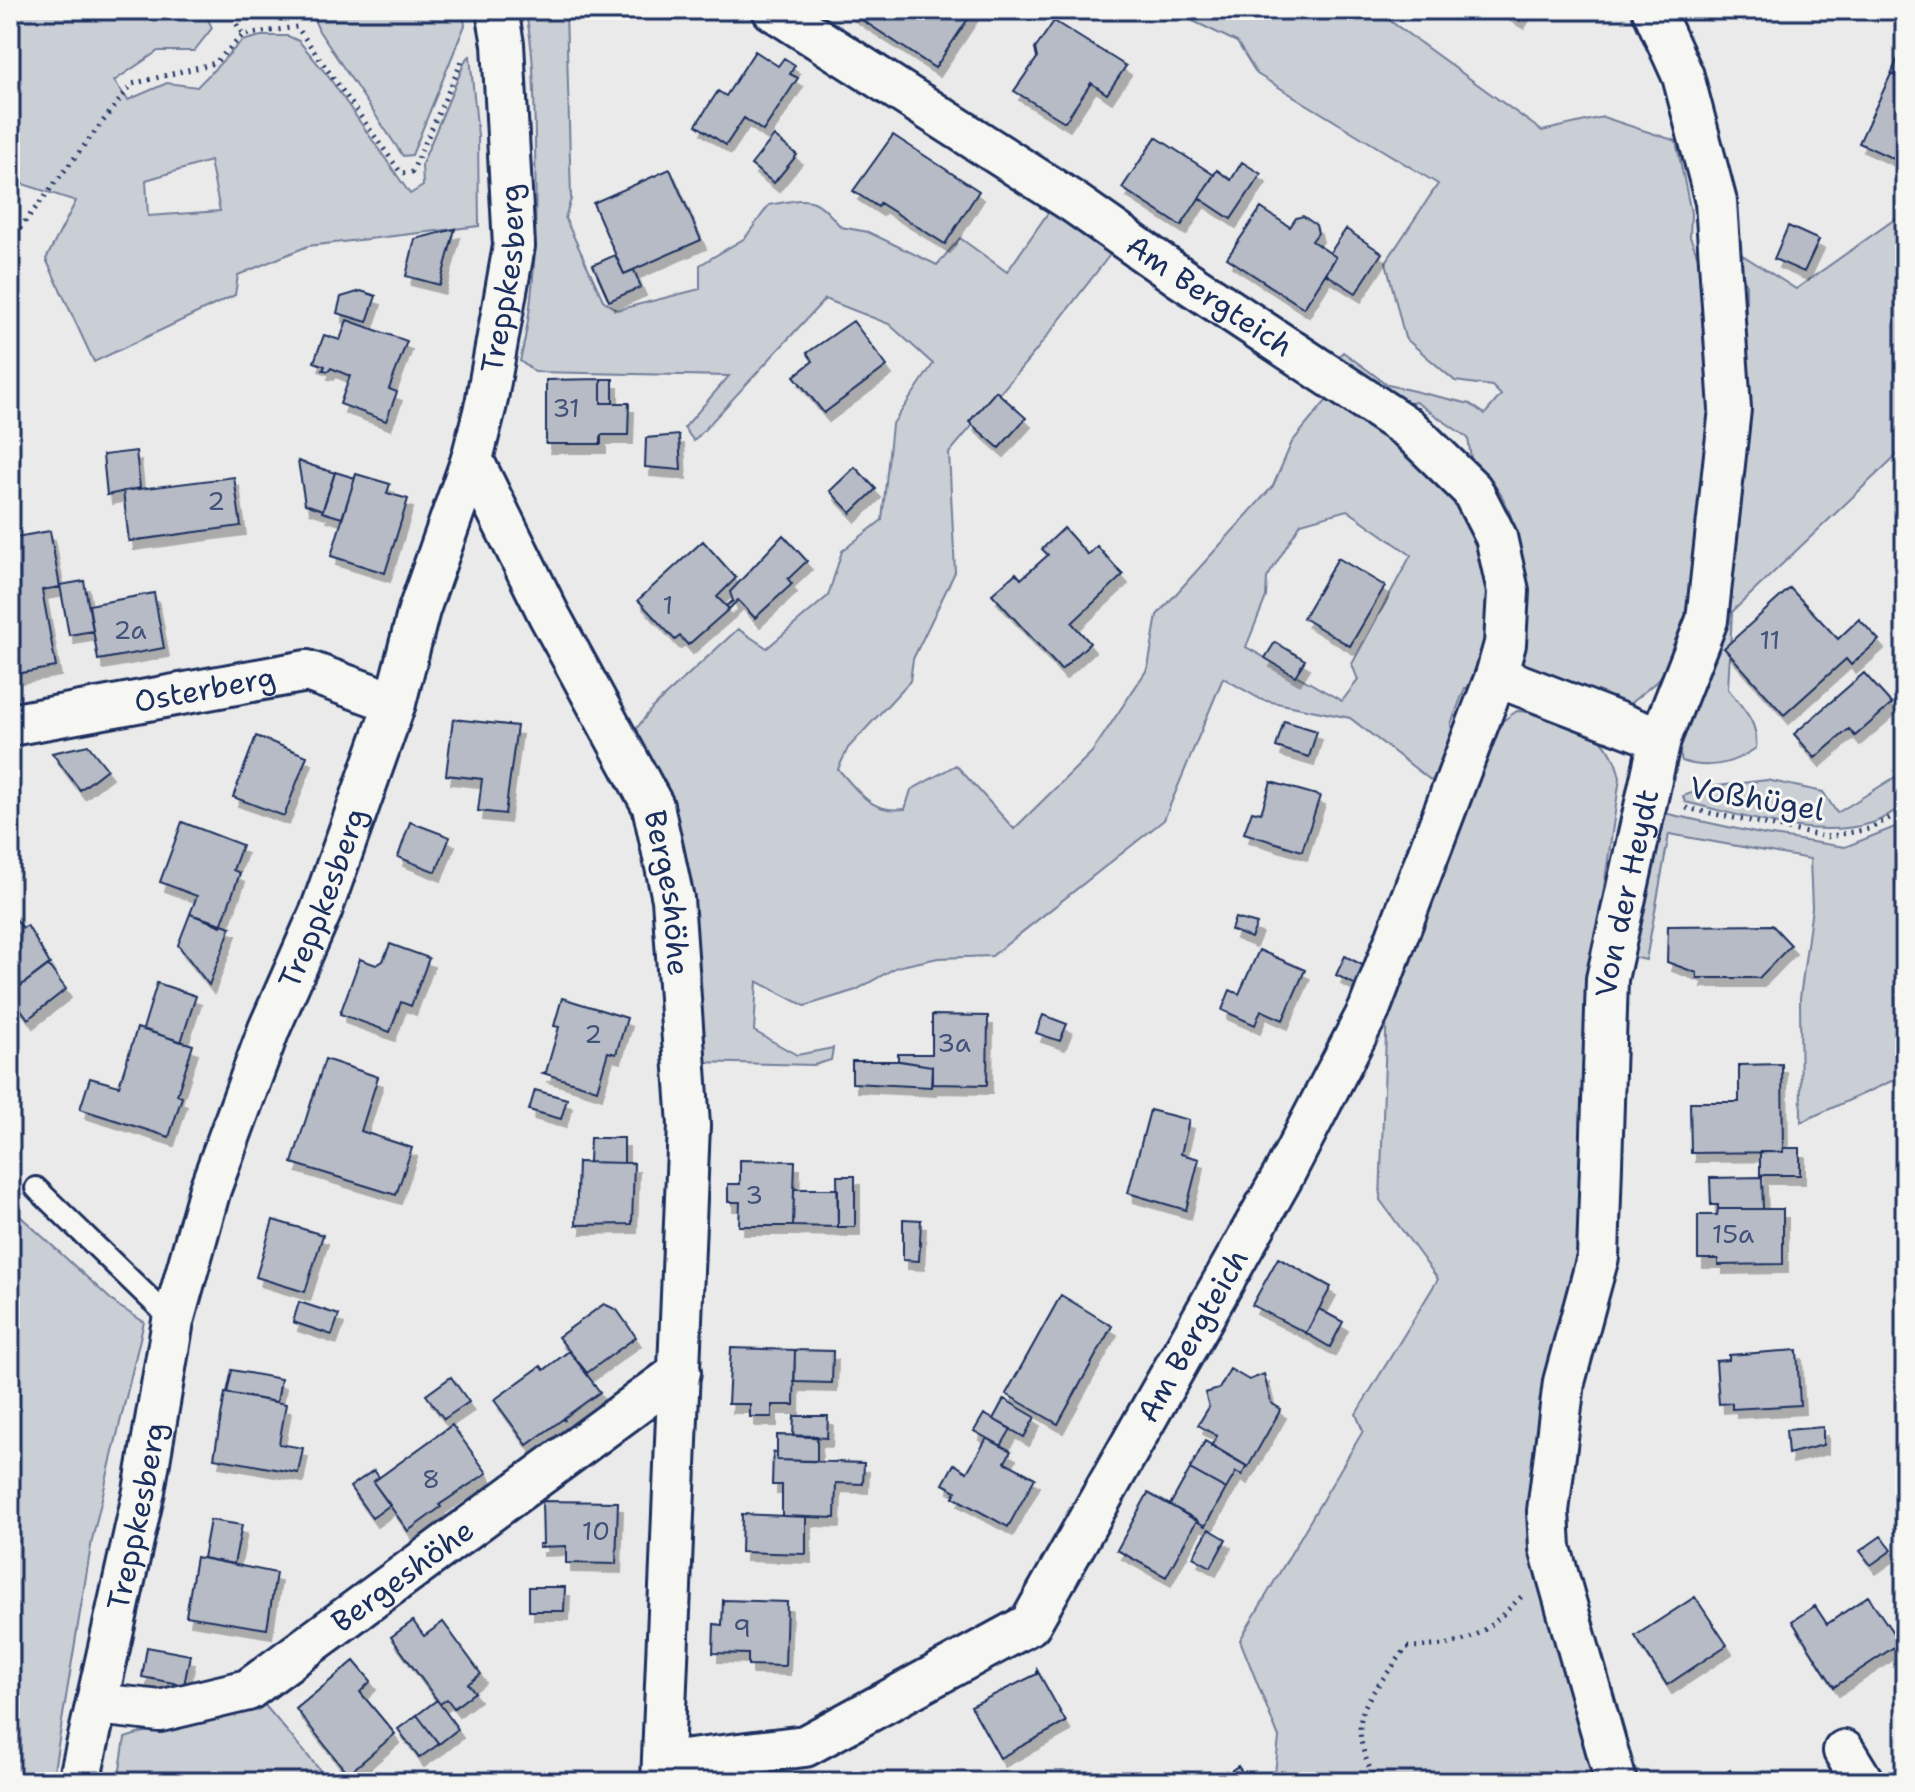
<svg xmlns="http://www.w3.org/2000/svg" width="1915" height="1792" viewBox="0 0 1915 1792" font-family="'Shantell Sans',sans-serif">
<defs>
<filter id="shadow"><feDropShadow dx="5" dy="9" stdDeviation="0" flood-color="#0004"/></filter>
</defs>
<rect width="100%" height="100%" fill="#e9eae9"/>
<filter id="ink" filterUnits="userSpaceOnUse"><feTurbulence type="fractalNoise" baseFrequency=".0125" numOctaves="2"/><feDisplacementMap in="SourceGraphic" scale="16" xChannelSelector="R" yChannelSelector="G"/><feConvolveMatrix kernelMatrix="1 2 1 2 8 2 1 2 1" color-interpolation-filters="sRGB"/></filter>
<g filter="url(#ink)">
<!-- green -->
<path fill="#caced5" stroke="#727e9a" stroke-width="2" fill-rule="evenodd" d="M10,10H204L212,28L194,51H158L114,81L128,100L167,83L197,87L242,41L261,36H288L299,41L328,76L410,194L423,186L422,164L466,59L470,56L478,136L479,226L308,246L238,275L235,295L94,362L46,259L76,201L23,184L10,189ZM210,161L220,211L148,216L146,180Z
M310,10H463L465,25L412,155L403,156L319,31Z
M525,10H566L571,199L565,218L603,300L617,310L700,289V265L745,238L769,205C811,198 812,193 841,227L868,232L937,265L960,238L1007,272L1052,207L1112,252L1034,353L949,453L955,572L913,659L910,681L848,748L838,769C860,793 870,813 905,809L911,790L956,765L1014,829L1092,752L1148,668L1157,615L1273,486L1292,442L1330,396C1376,423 1456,484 1478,534C1497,577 1485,641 1481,687L1465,688L1451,724L1453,739L1433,782L1350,718L1262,700L1223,678L1164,820L992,956L938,958L897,967L856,990L805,1006L757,981L754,1031L797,1055L833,1048L831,1060L814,1065L698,1062L637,728L653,707L738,629L767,648L828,596L842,551L882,520L892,425L933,364L889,324L825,299L694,441L684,428L729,376L535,372L520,361C538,288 536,214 535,139C534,97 535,52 525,10ZM1347,510L1411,555L1352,664L1358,680L1342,701L1246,647L1266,597L1267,578L1301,523Z
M1170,10H1375L1542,131L1603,117L1676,141L1691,213L1690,237L1704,271L1719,344L1693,635L1657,681L1626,707L1518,666C1519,601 1535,504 1472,465L1468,438L1416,402L1398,405L1331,363L1343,352L1388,385L1470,404L1485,414L1501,395L1492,386L1455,381L1405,338L1386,262L1438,184L1257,74L1237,42Z
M1905,212V447L1732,612L1728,689C1743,708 1759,723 1756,748C1733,764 1708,770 1682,761L1676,742L1746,396V285L1736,251L1796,289Z
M1517,711C1565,714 1609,725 1620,778L1593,962L1583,1221L1569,1302L1530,1472L1536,1552L1608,1782H1274L1279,1738L1240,1640L1363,1431L1356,1414L1438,1279L1380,1200L1387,1007L1491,729Z
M1905,771V804C1895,810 1883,820 1872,823C1813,841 1743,815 1685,802L1683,796L1709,787L1767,780L1823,792L1837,813Z
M1659,812L1765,835L1845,847L1905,823V1075L1801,1122L1800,998L1812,908L1810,859L1669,834L1646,960L1629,956Z
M20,1216L117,1305L144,1322L92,1540L52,1782H10V1218Z
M257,1696L330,1782H118L125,1738Z"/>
<!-- building -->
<path fill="#b6bbc6" stroke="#1b2f5e" stroke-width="2" filter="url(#shadow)" d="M847,10H974L935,68Z
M1502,10H1525L1519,20Z
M1054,21L1126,66L1107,94L1091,83L1065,122L1014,91L1037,58L1035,49Z
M1905,43V80L1891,74Z
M755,51L778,66L784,58L795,65L790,74L798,78L763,131L744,118L726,145L696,125L718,91L726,96Z
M1891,74L1905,80V164L1859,143Z
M893,135L979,191L945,244L880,203L878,207L853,191Z
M774,136L797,155L774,183L751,165Z
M1156,137L1214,175L1181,226L1122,188Z
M1242,162L1261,174L1231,219L1199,198L1217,170L1231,180Z
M670,169L701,240L624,274L593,203Z
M1261,208L1290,227L1296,218L1303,216L1316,225L1318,233L1312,241L1336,257L1304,308L1227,258Z
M1788,226L1819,240L1804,272L1774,259Z
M455,229L440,285L406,276L415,239Z
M1346,229L1382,253L1356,293L1326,274L1336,257L1330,253Z
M615,255L624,274L634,270L641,287L609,301L593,265Z
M361,291L376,296L367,322L337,313L341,297Z
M347,320L407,341L389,389L397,392L386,421L340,404L350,376L331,368L329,371L323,370L325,366L314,362L324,335L340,340Z
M853,321L887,366L824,413L794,376L813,361L807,353Z
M601,379H613V403H601Z
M601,379V403H629L628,435H601V444H546V380Z
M996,391L1026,418L999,448L969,422Z
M679,435L681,470L645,467L646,438Z
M136,451L140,488L107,495L103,455Z
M298,461L335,473L323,510L305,504Z
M855,467L876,489L851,513L830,491Z
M335,472L355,478L342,518L322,512Z
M356,474L390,484L387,493L408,499L385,573L331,556Z
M234,477L241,526L129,541L123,491Z
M1064,528L1088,555L1097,546L1123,575L1072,623L1090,643L1061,670L992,594L1016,573L1021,579L1048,555L1042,549Z
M50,531L60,587L42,590L56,667L10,675V614L18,613L10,575V538Z
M783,535L807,561L788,579L792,584L755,618L738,600L729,609L726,606L733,601L730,592Z
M703,541L736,578L717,597L729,609L688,645L680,636L675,640L638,600Z
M1338,558L1385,586L1350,646L1303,618Z
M84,581L93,631L69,635L60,585Z
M1790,588L1838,639L1859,619L1879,640L1851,665L1846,659L1784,715L1724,648Z
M154,593L164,648L98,660L89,605Z
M1275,642L1305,660L1295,676L1265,658Z
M1864,673L1892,704L1855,736L1849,729L1815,758L1794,734Z
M453,719L517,726L505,814L478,811L482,779L446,775Z
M1284,721L1317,731L1309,757L1276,747Z
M256,736L307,756L284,816L233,797Z
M88,745L107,769L80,790L52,753Z
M1271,782L1320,796L1302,851L1244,833L1252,811L1261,813Z
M182,822L242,845L233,870L240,873L221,926L190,914L197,896L160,882Z
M410,822L450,837L436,872L398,857Z
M10,912L23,928L27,925L50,964L10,994Z
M190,914L231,927L209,985L178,945Z
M1235,918L1257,924L1251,938L1231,930Z
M1772,925L1791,945L1759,978H1697V973L1667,962L1668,926Z
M390,944L429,958L411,1006L401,1002L390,1032L340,1014L360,959L376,965L383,961Z
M1259,950L1305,970L1283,1020L1261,1010L1255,1025L1222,1010L1230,990L1239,994Z
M1345,956L1372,970L1364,989L1336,975Z
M48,965L66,989L28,1019L10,994Z
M157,983L196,996L181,1042L143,1029Z
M562,998L627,1018L616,1054L608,1052L597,1090L543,1073L546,1072L559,1027L554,1026Z
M932,1015L988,1016L987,1085L932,1084V1066L898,1061V1054H932Z
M1043,1015L1067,1024L1060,1041L1036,1033Z
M137,1028L193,1045L177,1095L182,1097L169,1137L80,1109L90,1078L119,1086Z
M325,1059L378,1077L361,1131L412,1148L396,1195L292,1163Z
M852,1061H901L932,1066L931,1087L852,1083Z
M1782,1064L1783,1152L1691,1153L1690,1102H1739V1065Z
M535,1090L567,1099L561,1119L529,1110Z
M1150,1110L1189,1120L1181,1154L1199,1159L1186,1210L1128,1193Z
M590,1138H624V1163L589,1162Z
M1783,1148H1800V1175H1760V1152H1783Z
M740,1160L795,1161L793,1226H739L740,1202H728V1184H740Z
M578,1162L634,1163L632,1224L576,1225Z
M837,1176H855V1227H838Z
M1762,1177L1763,1209H1718V1205H1711L1710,1178Z
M794,1189H838V1227L793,1226Z
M1718,1209H1783V1264L1718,1265V1259H1698V1215H1717Z
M903,1219L921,1220L919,1261L903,1260Z
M273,1220L323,1235L305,1292L256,1277Z
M1278,1258L1331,1287L1306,1333L1252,1305Z
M1061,1295L1112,1326L1058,1424L1006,1394Z
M299,1302L339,1315L332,1335L293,1322Z
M604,1304L617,1310L636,1337L587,1373L558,1337Z
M1319,1309L1343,1322L1330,1347L1306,1333Z
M731,1348L795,1350L794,1405H772V1417H750V1404H728Z
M795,1350L833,1351L832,1383L794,1382Z
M1797,1350L1800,1405L1732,1409V1403L1719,1404L1716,1361L1729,1360V1355Z
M569,1351L600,1392L564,1418L565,1421L563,1419L527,1445L494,1400L541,1366L544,1370Z
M1230,1369L1249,1380L1264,1374L1271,1403L1281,1409L1248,1467L1211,1446L1217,1436L1198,1425L1209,1407L1205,1393L1219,1389Z
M232,1370L281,1379L277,1402L227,1393Z
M451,1377L469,1402L444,1419L426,1395Z
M225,1393L286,1404L279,1444L303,1448L298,1473L214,1458Z
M1004,1399L1035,1417L1024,1437L993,1419Z
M984,1414L1011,1429L1001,1446L974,1431Z
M794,1416H828L827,1438L793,1436Z
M452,1425L487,1473L439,1505L441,1507L408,1531L373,1482Z
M1823,1427V1445L1788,1454L1786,1430Z
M777,1435L817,1436V1461L777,1460Z
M987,1438L1011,1451L1005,1462L1035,1478L1008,1527L953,1497L956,1491L943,1484L954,1464L967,1472Z
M1205,1441L1247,1466L1242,1475L1236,1472L1226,1489L1190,1469Z
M773,1452L777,1453V1460L864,1463L863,1484L836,1483L835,1518L782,1516V1485H772Z
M1190,1469L1226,1489L1205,1526L1170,1505Z
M374,1470L379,1477L373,1482L390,1505L372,1518L350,1487Z
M1148,1493L1197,1520L1166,1577L1117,1550Z
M542,1501L618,1502L616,1564L566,1563V1546L539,1547V1544H543Z
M742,1514L806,1517V1554L741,1552Z
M210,1520L242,1525L234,1564L203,1558Z
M1209,1529L1226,1539L1211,1567L1193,1557Z
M1881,1536L1892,1550L1871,1565L1860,1551Z
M196,1557L276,1573L267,1629L186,1616Z
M529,1587H565L564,1611H529Z
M1868,1596L1900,1643L1834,1687L1792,1621L1815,1606L1827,1624Z
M1695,1597L1727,1645L1667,1685L1635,1636Z
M723,1600L787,1602L785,1666L748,1665V1654L713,1653L714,1624L722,1625Z
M413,1621L424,1636L443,1622L481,1674L468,1684L475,1692L454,1708L447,1699L440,1704L391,1637Z
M147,1647L190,1655L184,1685L142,1677Z
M354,1661L371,1681L360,1692L395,1734L348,1774L296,1709Z
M1037,1670L1066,1722L1000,1758L971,1706L1037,1674Z
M437,1700L458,1729L439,1744L417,1715Z
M417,1715L439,1744L419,1758L398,1729Z
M776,1765L775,1782H726V1769Z
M1238,1766L1249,1782H1234L1228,1773Z
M1730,1770L1737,1782H1708L1716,1780Z
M1226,1771L1234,1782H1211Z"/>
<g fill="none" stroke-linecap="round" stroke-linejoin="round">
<!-- lane casing -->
<g stroke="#1b2f5e" stroke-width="26">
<path id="lane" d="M36,1188L173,1321"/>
</g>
<!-- street casing -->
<g stroke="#1b2f5e" stroke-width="46">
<g id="street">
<path id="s1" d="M773,10L1073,202L1177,275L1408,428L1472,490L1496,537L1508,591L1505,644L1496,676"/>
<path id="s2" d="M472,459L549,615L653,806L673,899L689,1125L662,1782"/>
<path id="s3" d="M10,725L307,671L395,703"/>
<path id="s4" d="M97,1704L160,1711L248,1690L680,1372"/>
<path d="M1844,1751L1863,1782"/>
<path id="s5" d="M665,1763L805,1746L1030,1624L1283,1176L1369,1010L1496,676L1660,739"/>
<path id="s6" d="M79,1782L144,1491L173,1321L210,1189L269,1029L321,911L395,703L419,610L472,459L486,404L514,246L503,44L497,10"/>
<path id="s7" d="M1616,1782L1550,1548L1548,1511L1564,1382L1598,1257L1607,979L1660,739L1707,620L1730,409L1716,202L1683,76L1653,10"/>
</g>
</g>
<!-- path -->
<path stroke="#1b2f5e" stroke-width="5" stroke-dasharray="2 6" stroke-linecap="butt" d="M229,10L243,35
M10,241L132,84L215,63L243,35L297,27L401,173L412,172L462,61
M1686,808L1826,837L1869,829L1905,810
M1376,1782C1342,1712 1367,1703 1407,1647C1470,1646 1478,1639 1522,1596"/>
<!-- lane -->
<use href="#lane" stroke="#f6f6f2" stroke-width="20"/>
<!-- street -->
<use href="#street" stroke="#f6f6f2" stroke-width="40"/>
</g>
</g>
<g text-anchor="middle" stroke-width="6" stroke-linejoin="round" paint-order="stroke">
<!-- number labels -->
<g font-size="26" fill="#425278">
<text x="566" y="417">31</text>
<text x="216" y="510">2</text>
<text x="668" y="614">1</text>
<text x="130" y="639">2a</text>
<text x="1770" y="649">11</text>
<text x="593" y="1043">2</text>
<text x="954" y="1052">3a</text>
<text x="754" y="1204">3</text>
<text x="1733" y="1243">15a</text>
<text x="431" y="1488">8</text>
<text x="596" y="1540">10</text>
<text x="742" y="1637">9</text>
</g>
<!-- street labels -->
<g font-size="30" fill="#1b2f5e" stroke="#f6f6f2">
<text dy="10" stroke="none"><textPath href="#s6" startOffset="1568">Treppkesberg</textPath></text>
<text dy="10" stroke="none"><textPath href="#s1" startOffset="522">Am Bergteich</textPath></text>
<text dy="10" stroke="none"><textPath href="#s3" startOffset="198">Osterberg</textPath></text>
<text transform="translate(1757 799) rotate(10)" y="10">Voßhügel</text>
<text dy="10" stroke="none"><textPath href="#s7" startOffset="906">Von der Heydt</textPath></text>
<text dy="10" stroke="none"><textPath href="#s2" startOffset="480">Bergeshöhe</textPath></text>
<text dy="10" stroke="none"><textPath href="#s6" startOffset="920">Treppkesberg</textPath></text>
<text dy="10" stroke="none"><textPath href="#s5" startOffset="728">Am Bergteich</textPath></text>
<text dy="10" stroke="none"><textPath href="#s6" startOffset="272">Treppkesberg</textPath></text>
<text dy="10" stroke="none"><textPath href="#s4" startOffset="346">Bergeshöhe</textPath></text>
</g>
</g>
<!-- margin -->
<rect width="1915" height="1792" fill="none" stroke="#f6f6f2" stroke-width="40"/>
<rect x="20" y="20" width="1875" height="1752" fill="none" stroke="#1b2f5e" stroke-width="3" filter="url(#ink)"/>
</svg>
